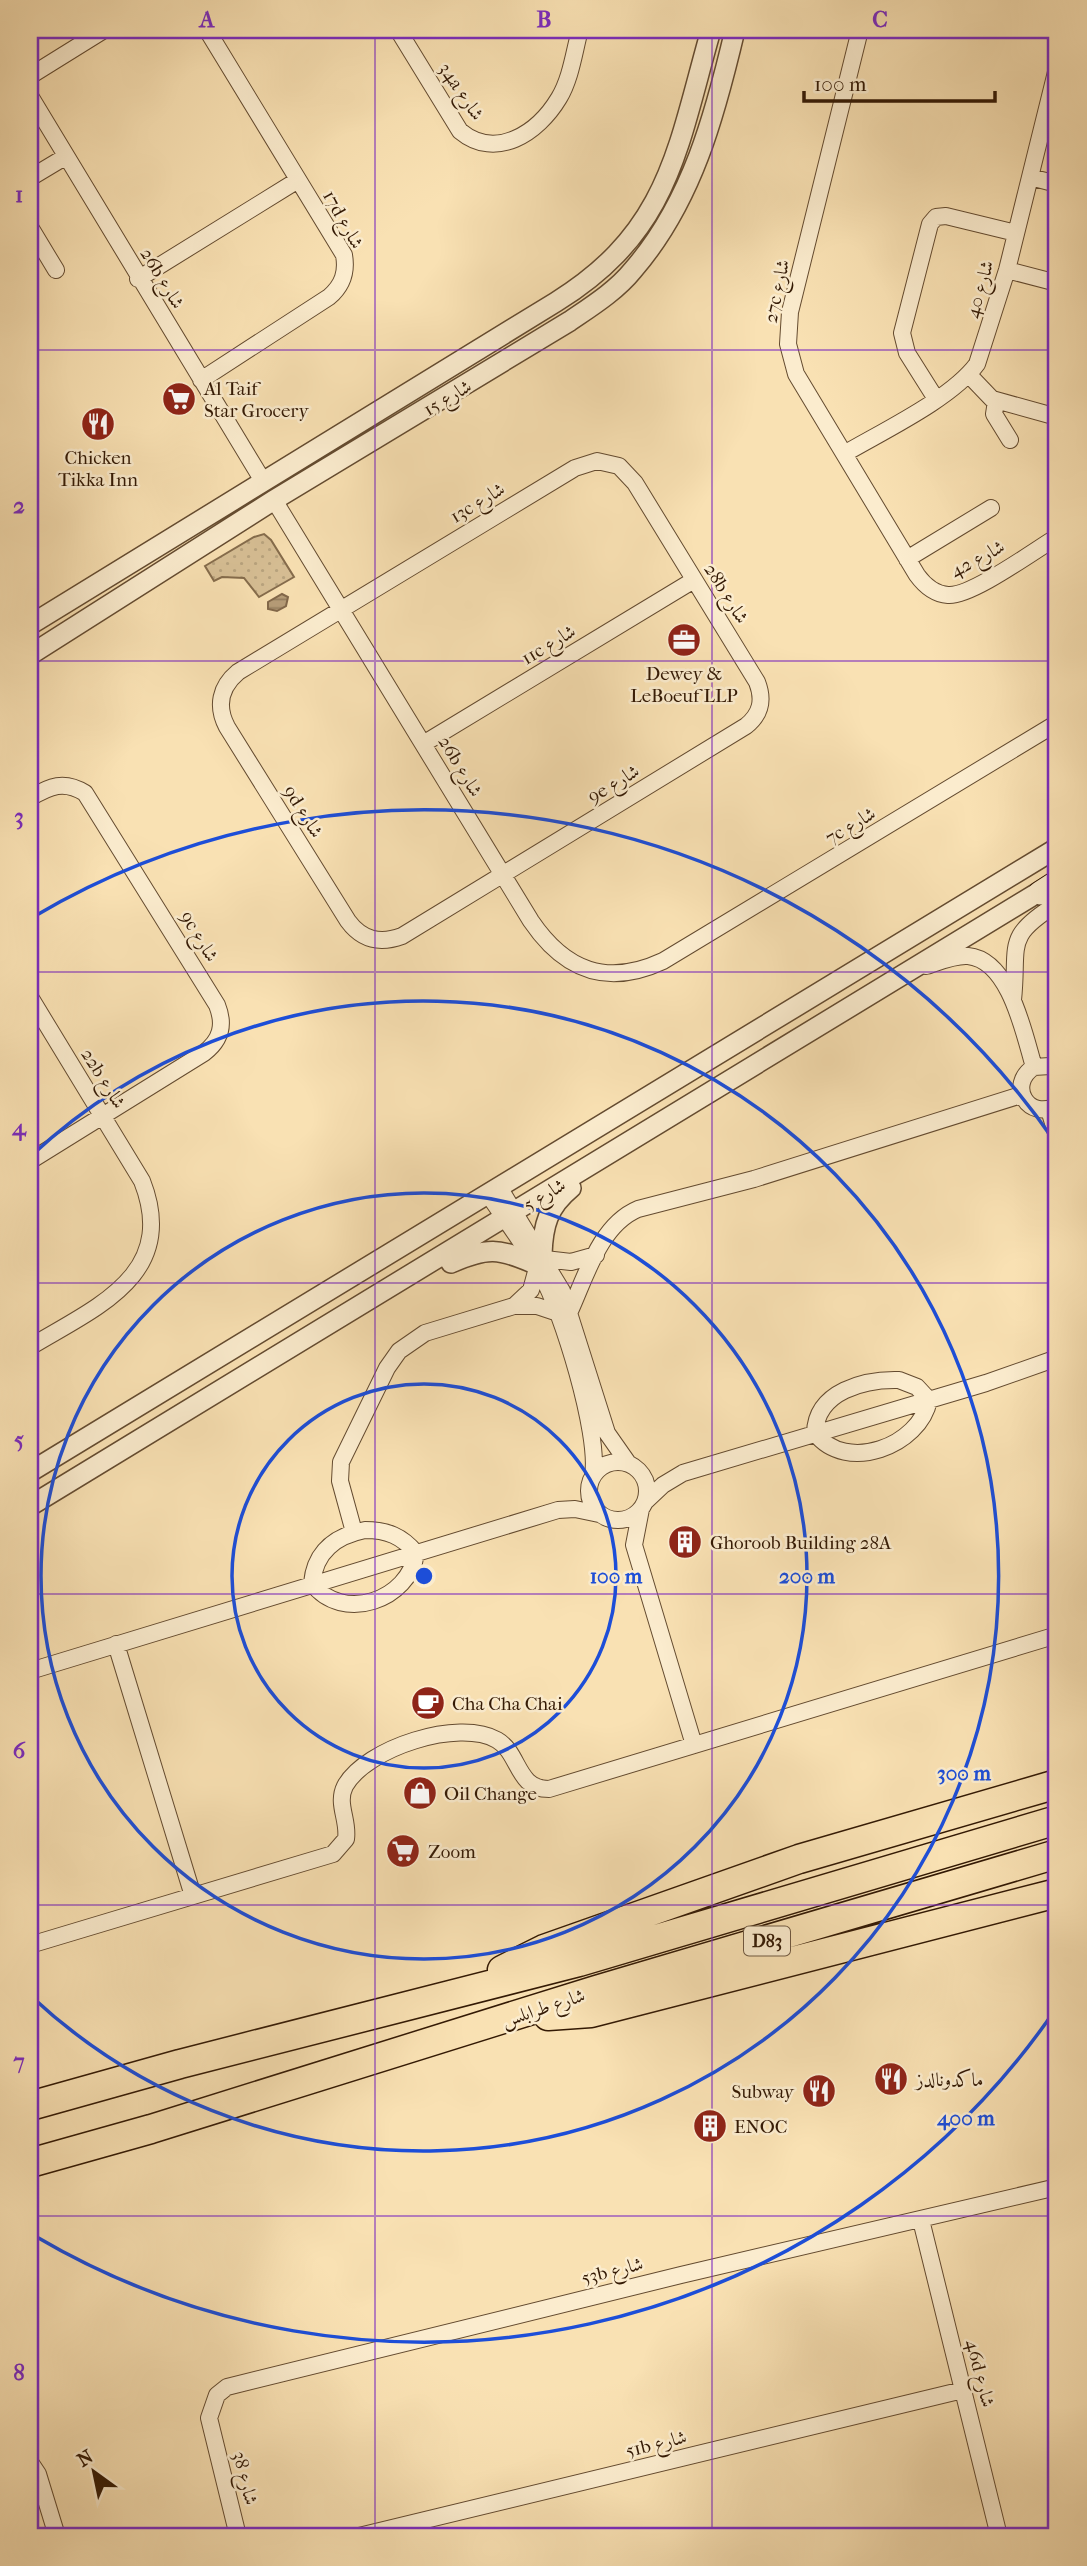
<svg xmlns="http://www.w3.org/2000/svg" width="1087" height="2566" viewBox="0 0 1087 2566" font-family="'IM FELL French Canon',Amiri,serif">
<defs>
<pattern id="grass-dots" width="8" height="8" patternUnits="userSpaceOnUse" patternTransform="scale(1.75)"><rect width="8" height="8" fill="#d7bf95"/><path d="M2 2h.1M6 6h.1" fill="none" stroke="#b9a47f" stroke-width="1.8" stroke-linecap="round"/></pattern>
<pattern id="water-rules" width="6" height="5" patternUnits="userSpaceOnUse" patternTransform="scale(1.75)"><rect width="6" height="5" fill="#b69d78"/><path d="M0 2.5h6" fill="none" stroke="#957f60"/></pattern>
</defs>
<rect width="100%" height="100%" fill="#f9e1b3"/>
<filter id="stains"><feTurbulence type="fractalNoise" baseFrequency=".00286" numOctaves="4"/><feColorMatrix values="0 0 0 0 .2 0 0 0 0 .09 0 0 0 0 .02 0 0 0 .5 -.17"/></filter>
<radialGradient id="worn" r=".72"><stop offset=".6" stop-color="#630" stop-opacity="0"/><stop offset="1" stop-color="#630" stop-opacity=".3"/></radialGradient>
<!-- grass -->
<path fill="url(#grass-dots)" stroke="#856c4c" stroke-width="2" d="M264,534L271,540L294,577L259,597L244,578L222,577L214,581L205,566L254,537Z"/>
<!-- water -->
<path fill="url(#water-rules)" stroke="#82684a" stroke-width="2" d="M282,594L288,597L286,606L277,611L268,609V602Z"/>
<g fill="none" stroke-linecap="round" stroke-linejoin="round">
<!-- minor casing -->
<g stroke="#644b30" stroke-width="18">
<path id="minor" d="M398,30L460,131C496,161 538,133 559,98C571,78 574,52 580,30
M860,30L790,312L788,344L796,374L917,575C925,586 934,594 948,595C971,597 1035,550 1057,537
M30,76L104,30
M30,96L263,481
M1030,177L1057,184
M30,178L65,157
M30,227L56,270
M1007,270L1057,283
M138,279L298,180
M969,375L992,399L1057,417
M201,380L329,297C343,285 347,272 344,255L207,30
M936,399L907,353L902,333L930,224L936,217L946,216L1016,233
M996,401L994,414L1010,440
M844,454C883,431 951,399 977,364L1007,270L1057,68
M597,461L619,466L635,483L757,682C764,700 761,714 746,726L402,936C380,944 362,940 348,921L227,727C216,706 220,687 238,672L575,468Z
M274,500L531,921C565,971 607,987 663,961L1057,723
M907,559L991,508
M423,744L694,580
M30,798C50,786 64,780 85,793L217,1005C225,1025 221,1040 204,1053L30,1161
M926,966C939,962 954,955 968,956C1010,960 1024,1034 1034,1067
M30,997L142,1181C179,1275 96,1307 30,1347
M1013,1000C1019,945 1003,937 1057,904
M1057,1070L1050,1066L1034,1067C1006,1085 1029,1122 1057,1105
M1049,1110L1057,1136
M499,1187L562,1291L607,1433L628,1463
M488,1194C506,1221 526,1247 541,1274C562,1311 600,1435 593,1475
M545,1259L571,1262L596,1255
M514,1306L531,1290L537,1268
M899,1380L917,1387L929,1400C920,1446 846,1474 815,1433C816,1391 865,1379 899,1380Z
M589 1491a29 29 0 1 1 58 0a29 29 0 1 1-58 0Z
M646,1501L663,1485L683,1473L986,1383L1057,1358
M641,1509L634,1545L694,1745
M365,1530C387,1530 402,1536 416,1553C410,1600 342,1624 312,1583C315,1551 336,1536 365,1530Z
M354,1532L340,1481L341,1462L387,1368L399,1351L425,1333L514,1306H537L558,1313L570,1311C586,1276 600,1225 638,1209L754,1179L1021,1095
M116,1644L193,1896
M30,1671L558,1510L575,1509L599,1514
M30,1945L333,1854L346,1839C349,1820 336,1804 345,1786C366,1748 459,1718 497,1740C520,1753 516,1789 549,1789L1057,1635
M921,2220L999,2536
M30,2462L38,2474L57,2536
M238,2536L209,2418L217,2395L227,2387L681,2275L1057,2187
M359,2536L963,2390"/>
</g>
<!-- tertiary casing -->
<g stroke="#644b30" stroke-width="22">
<path id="tertiary" d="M30,625L556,302C670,231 677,149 711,30
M30,655L274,500L570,321C592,306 616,291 633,270C692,202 715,115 735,30
M542,1254C543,1225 548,1207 571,1188
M451,1263C487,1247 499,1248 535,1264
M30,1472L1057,848
M30,1506L1052,884"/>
</g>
<!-- secondary casing -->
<g stroke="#331904" stroke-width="25">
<path id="secondary" d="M1040,893L1057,882"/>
</g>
<!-- motorway casing -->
<g stroke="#331904" stroke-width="31">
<path id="motorway" d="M502,1970L544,1949L799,1859L1057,1784
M548,2016L591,2013L1057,1893
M30,2106L180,2064L579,1962L1057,1820
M30,2163L151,2129L596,1990L1057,1854"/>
</g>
<!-- minor -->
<use href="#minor" stroke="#fbecce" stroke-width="16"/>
<!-- tertiary -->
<use href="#tertiary" stroke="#fbecce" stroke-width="19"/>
<!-- secondary -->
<use href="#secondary" stroke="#fbecce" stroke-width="23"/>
<!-- motorway -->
<use href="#motorway" stroke="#f9e1b3" stroke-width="28"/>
</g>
<!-- grid -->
<path fill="none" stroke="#7b2cbf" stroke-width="2" stroke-opacity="0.55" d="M375,30V2536M712,30V2536M30,350H1057M30,661H1057M30,972H1057M30,1283H1057M30,1594H1057M30,1905H1057M30,2216H1057"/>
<!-- distance rings -->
<g fill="none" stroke="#1d4ed8" stroke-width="3.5">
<circle cx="424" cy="1576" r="192"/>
<circle cx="424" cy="1576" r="383"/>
<path d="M32 1155A575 575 0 1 1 32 1997"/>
<path d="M1055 2010A766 766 0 0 1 35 2236M35 916A766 766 0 0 1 1055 1142"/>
</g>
<!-- icons -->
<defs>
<g id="supermarket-disc" transform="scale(1.75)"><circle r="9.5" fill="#8f2418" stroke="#fbecce"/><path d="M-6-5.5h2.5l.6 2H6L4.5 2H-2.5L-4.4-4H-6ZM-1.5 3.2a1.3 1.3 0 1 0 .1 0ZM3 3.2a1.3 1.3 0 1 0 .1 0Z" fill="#fff"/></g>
<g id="restaurant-disc" transform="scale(1.75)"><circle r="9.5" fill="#8f2418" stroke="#fbecce"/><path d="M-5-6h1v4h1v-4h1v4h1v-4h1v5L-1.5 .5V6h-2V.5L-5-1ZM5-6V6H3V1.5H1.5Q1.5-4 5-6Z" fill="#fff"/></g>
<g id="office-disc" transform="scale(1.75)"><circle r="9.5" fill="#8f2418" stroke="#fbecce"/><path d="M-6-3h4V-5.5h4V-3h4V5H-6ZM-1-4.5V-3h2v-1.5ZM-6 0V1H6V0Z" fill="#fff"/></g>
<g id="building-disc" transform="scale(1.75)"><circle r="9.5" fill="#8f2418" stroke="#fbecce"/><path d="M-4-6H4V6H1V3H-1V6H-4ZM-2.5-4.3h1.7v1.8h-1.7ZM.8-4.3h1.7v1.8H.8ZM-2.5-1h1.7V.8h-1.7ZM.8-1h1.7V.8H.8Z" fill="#fff"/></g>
<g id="cafe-disc" transform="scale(1.75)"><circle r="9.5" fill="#8f2418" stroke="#fbecce"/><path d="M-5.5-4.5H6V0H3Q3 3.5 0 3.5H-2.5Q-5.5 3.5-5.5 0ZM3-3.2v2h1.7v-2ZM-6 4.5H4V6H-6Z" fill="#fff"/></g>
<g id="shop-disc" transform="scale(1.75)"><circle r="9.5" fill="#8f2418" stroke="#fbecce"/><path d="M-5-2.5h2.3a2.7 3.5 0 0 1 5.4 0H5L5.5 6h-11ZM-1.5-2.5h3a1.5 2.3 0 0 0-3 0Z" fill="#fff"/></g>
</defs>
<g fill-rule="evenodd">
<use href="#supermarket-disc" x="179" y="399"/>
<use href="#restaurant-disc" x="98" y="424"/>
<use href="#office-disc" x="684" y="640"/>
<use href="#building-disc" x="685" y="1542"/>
<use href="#cafe-disc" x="428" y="1703"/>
<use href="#shop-disc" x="420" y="1793"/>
<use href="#supermarket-disc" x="403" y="1851"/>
<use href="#restaurant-disc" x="891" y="2079"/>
<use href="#restaurant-disc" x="819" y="2091"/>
<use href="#building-disc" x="710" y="2126"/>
</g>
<g text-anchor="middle" stroke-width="5" stroke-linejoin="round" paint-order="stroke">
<!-- shield labels -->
<rect fill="#fbecce" stroke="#6f5841" stroke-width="2" x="744" y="1926.5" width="46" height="29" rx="5"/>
<g font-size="18" font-weight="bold" fill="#331904">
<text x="767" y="1947">D83</text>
</g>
<!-- street labels -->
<g font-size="19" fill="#331904" stroke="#fbecce">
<text transform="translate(462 91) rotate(56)" y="7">34a شارع</text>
<text transform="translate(344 219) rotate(61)" y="7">17d شارع</text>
<text transform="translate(163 278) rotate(59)" y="7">26b شارع</text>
<text transform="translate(979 289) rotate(-74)" y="7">شارع 40</text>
<text transform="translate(776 291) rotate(-78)" y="7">27c شارع</text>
<text transform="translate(447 397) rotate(-31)" y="7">شارع 15</text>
<text transform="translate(477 502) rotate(-31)" y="7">13c شارع</text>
<text transform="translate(977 558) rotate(-28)" y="7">شارع 42</text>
<text transform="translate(727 593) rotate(58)" y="7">28b شارع</text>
<text transform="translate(548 644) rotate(-31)" y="7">11c شارع</text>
<text transform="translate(461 766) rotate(59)" y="7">26b شارع</text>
<text transform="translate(613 783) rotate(-31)" y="7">9e شارع</text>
<text transform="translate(304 811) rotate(58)" y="7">9d شارع</text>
<text transform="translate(850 825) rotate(-31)" y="7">7c شارع</text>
<text transform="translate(200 936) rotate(59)" y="7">9c شارع</text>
<text transform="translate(104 1078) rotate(58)" y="7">22b شارع</text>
<text transform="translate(544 1194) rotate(-31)" y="7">شارع 5</text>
<text transform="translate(543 2007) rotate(-18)" y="7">شارع طرابلس</text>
<text transform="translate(612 2270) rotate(-14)" y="7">53b شارع</text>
<text transform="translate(981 2373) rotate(76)" y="7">46d شارع</text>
<text transform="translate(656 2443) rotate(-14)" y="7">51b شارع</text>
<text transform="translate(246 2478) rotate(76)" y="7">شارع 38</text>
</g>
<!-- poi labels -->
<g font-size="19" fill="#331904" stroke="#fbecce" text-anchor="start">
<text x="204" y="395">Al Taif<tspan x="204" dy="22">Star Grocery</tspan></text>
<text x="98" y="464" text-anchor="middle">Chicken<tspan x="98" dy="22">Tikka Inn</tspan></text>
<text x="684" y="680" text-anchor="middle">Dewey &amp;<tspan x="684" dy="22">LeBoeuf LLP</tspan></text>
<text x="710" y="1549">Ghoroob Building 28A</text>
<text x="452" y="1710">Cha Cha Chai</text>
<text x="444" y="1800">Oil Change</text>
<text x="428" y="1858">Zoom</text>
<text x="916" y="2086">ماكدونالدز</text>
<text x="794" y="2098" text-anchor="end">Subway</text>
<text x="734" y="2133">ENOC</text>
</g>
</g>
<circle cx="424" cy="1576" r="10" fill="#1d4ed8" stroke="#fbecce" stroke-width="3.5"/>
<g font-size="21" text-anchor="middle" font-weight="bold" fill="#1d4ed8" stroke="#fbecce" stroke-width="5" stroke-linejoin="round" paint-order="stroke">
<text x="616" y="1583">100 m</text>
<text x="807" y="1583">200 m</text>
<text x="964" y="1780">300 m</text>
<text x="966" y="2125">400 m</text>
</g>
<!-- margin -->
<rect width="1087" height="2566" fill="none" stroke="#f9e1b3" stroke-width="77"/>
<!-- north arrow -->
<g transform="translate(94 2472) rotate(327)" stroke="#fbecce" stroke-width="5" paint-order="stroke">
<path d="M0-5L12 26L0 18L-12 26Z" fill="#331904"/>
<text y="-10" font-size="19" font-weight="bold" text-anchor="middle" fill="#331904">N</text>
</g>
<!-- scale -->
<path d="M804 91v10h191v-10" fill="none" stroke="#331904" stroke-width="3.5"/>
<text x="814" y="91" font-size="21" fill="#331904" stroke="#fbecce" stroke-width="5" paint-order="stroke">100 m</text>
<rect x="38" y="38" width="1010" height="2490" fill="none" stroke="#7b2cbf" stroke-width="2.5"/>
<g font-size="23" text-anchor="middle" font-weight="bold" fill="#7b2cbf">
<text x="207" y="27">A</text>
<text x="544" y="27">B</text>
<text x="880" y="27">C</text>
<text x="19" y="202">1</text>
<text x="19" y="513">2</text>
<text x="19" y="824">3</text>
<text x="19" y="1135">4</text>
<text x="19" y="1447">5</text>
<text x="19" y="1758">6</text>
<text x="19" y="2069">7</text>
<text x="19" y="2380">8</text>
</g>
<rect width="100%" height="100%" filter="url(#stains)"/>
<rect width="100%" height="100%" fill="url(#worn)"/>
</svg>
